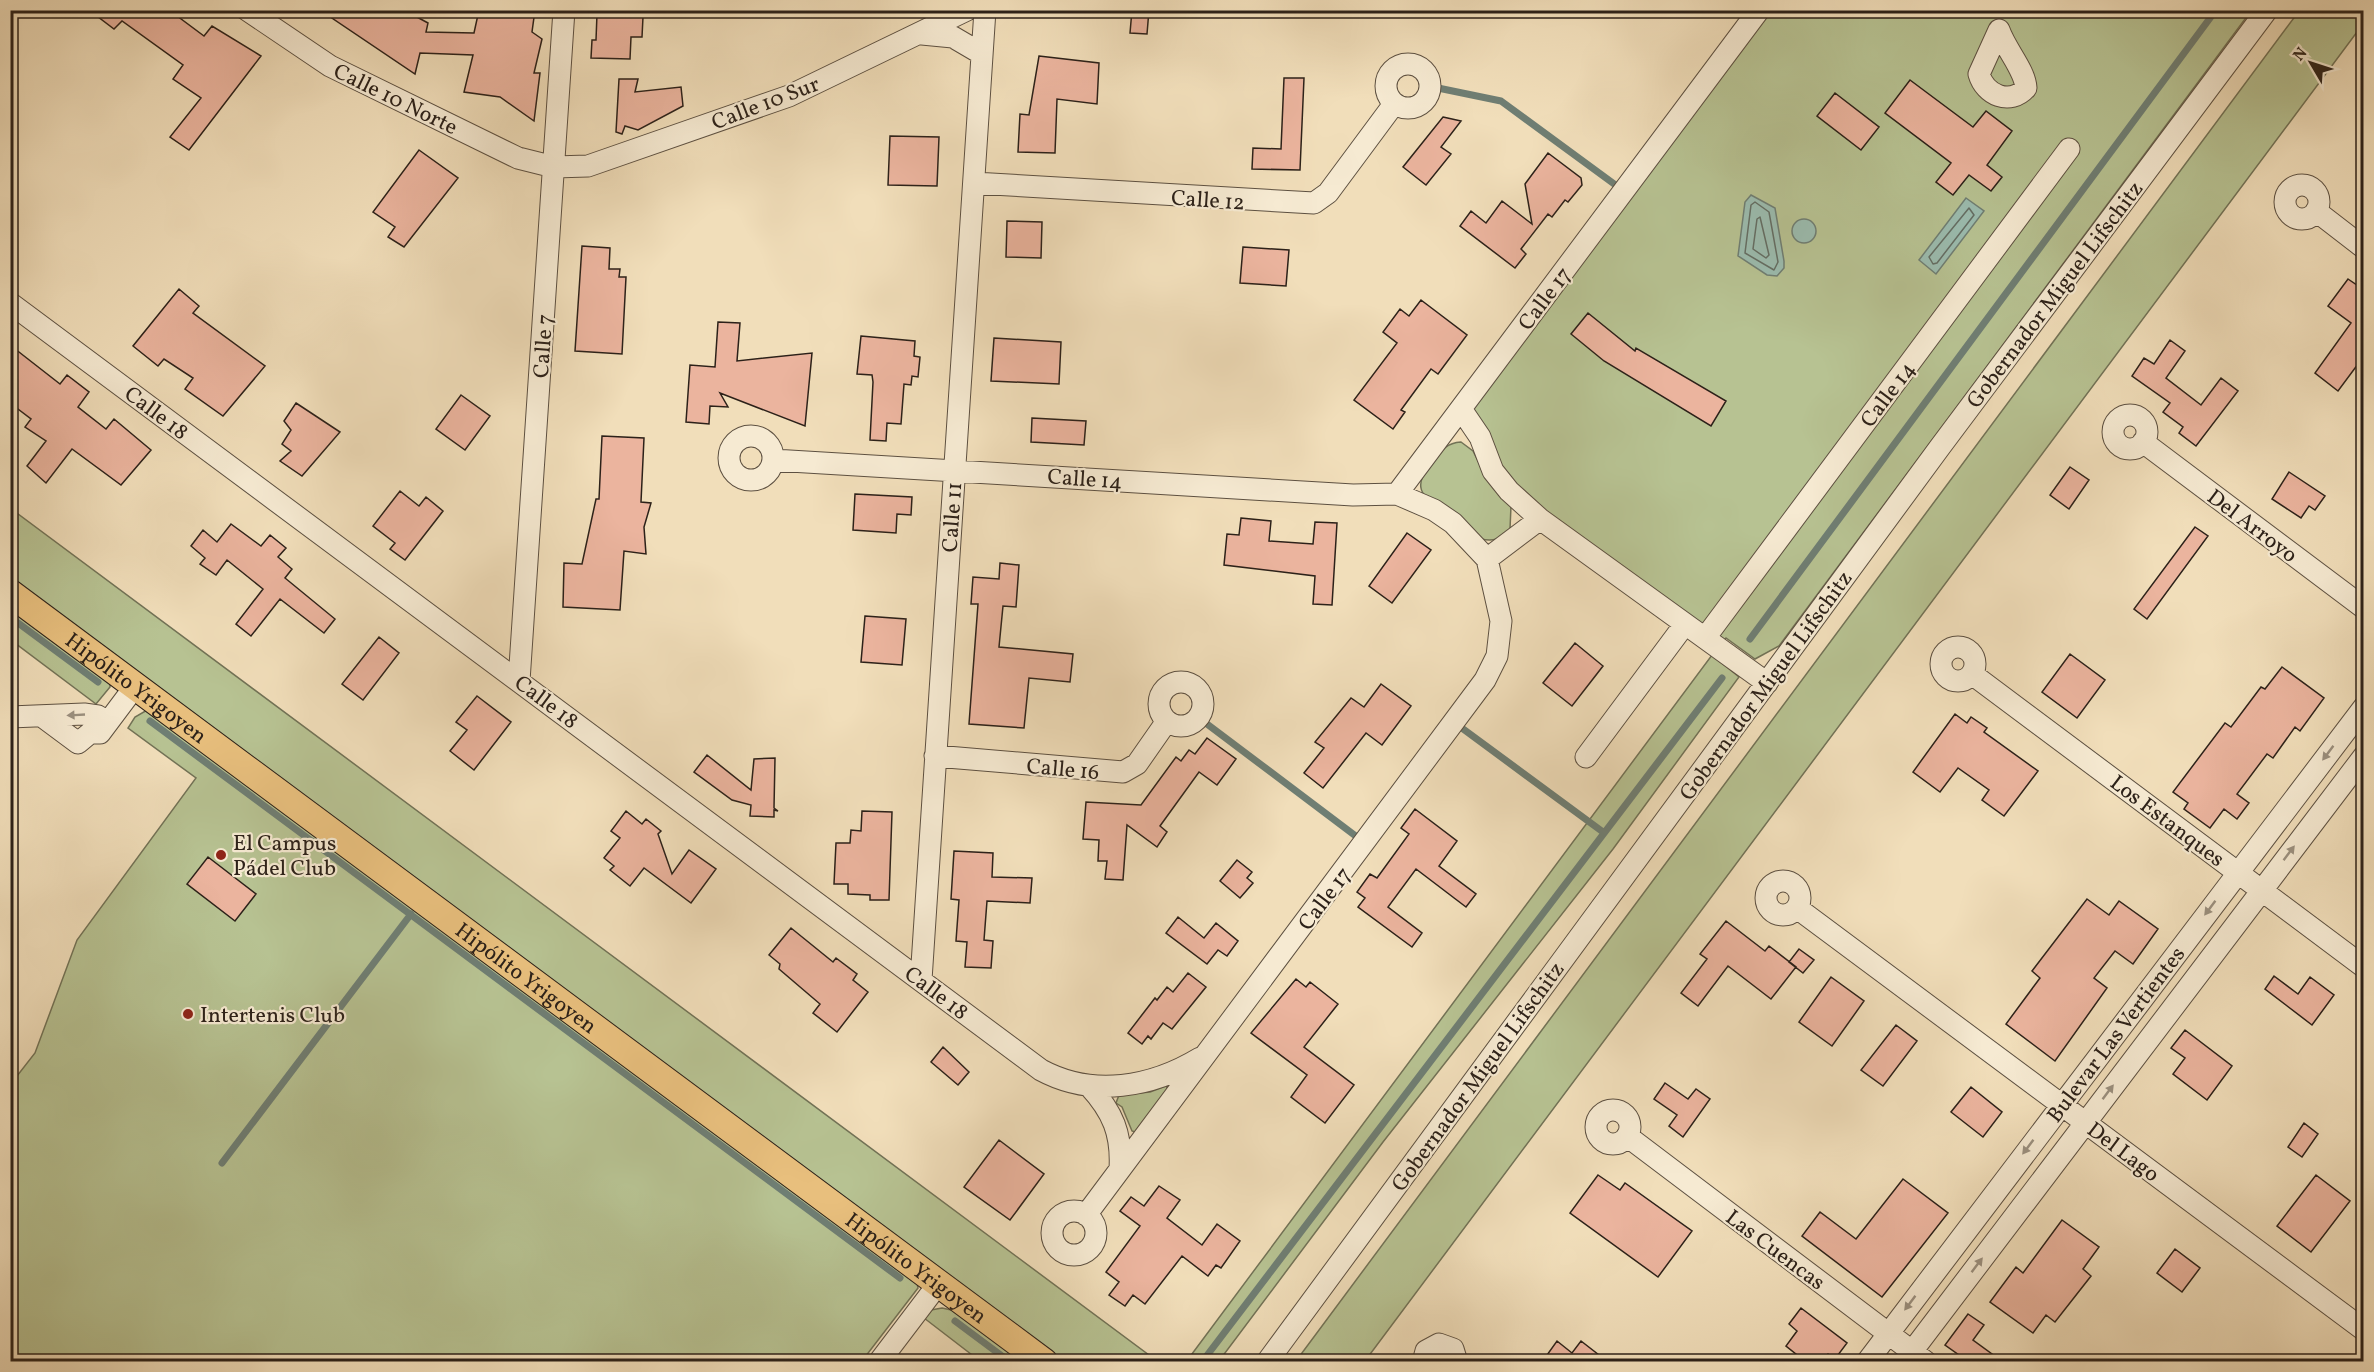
<svg xmlns="http://www.w3.org/2000/svg" width="2374" height="1372" viewBox="0 0 2374 1372" font-family="Vollkorn,serif">
<rect width="100%" height="100%" fill="#f1deba"/>
<filter id="stains"><feTurbulence type="fractalNoise" baseFrequency=".00333" numOctaves="4"/><feColorMatrix values="0 0 0 0 .2 0 0 0 0 .09 0 0 0 0 .02 0 0 0 .5 -.17"/></filter>
<radialGradient id="worn" r=".72"><stop offset=".6" stop-color="#630" stop-opacity="0"/><stop offset="1" stop-color="#630" stop-opacity=".3"/></radialGradient>
<!-- green -->
<path fill="#b7c292" stroke="#727256" stroke-width="1.5" d="M1759,11H2251L1779,646L1755,659L1726,638L1718,648L1540,519L1461,409Z
M2299,11H2363V24L1365,1361H1296Z
M1461,442L1473,451L1488,481L1511,506L1510,529C1500,539 1494,542 1481,539C1467,529 1423,503 1421,488C1419,478 1427,470 1432,463C1441,451 1446,443 1461,442Z
M10,508L1157,1361H1060L11,580Z
M10,605L110,680V687L96,704L11,640Z
M1712,655L1739,677L1613,849L1383,1142L1219,1361L1186,1362Z
M149,709L917,1283L918,1288L862,1361H11L10,1085L35,1053L77,940L196,778L128,728L135,717Z
M1166,1086L1168,1089L1135,1132L1132,1131L1122,1107L1116,1103L1119,1095L1150,1092Z
M942,1308L956,1311L1025,1361H980L924,1318L931,1310Z"/>
<!-- water -->
<path fill="#9bbcaf" stroke="#6f7e73" stroke-width="1.5" d="M1751,195L1775,208L1784,261V268L1777,276L1767,275L1738,256L1745,202Z
M1966,198L1984,211L1936,274L1919,260Z
M1792 231a12 12 0 1 1 24 0a12 12 0 1 1-24 0Z"/>
<g fill="none" stroke-linecap="round" stroke-linejoin="round">
<!-- shore -->
<path stroke="#646e64" stroke-width="1.5" d="M1755,202L1769,212L1778,262L1774,270L1745,253L1751,205Z
M1969,208L1974,215L1937,263L1933,264L1929,257Z
M1760,217L1769,255L1766,258L1753,249L1757,219Z"/>
<!-- stream -->
<path stroke="#6f7e73" stroke-width="7" d="M1438,88L1501,101L1621,189
M10,617L98,682
M1750,639L2216,10
M150,721L900,1278
M1203,721L1361,840
M1455,723L1603,832
M222,1163L411,914
M955,1321L1010,1362
M1202,1362L1722,678"/>
</g>
<!-- building -->
<path fill="#ebb49e" stroke="#2c2119" stroke-width="1.5" d="M89,10H169L204,36L212,26L261,56L189,150L170,137L201,98L173,79L183,65L122,21L114,29Z
M320,10H404L428,23L426,32L474,33L479,10H535L532,32L542,39L534,73H540L534,121L500,97L464,92L473,55L420,53L415,74Z
M1132,10H1149L1147,34L1130,33Z
M597,14L643,17L642,37H631L630,59L591,58L592,40H596Z
M1039,56L1099,63L1097,104L1057,99L1055,153L1018,152L1020,114L1029,115Z
M1284,78H1304L1300,170L1252,169L1253,148L1281,149Z
M619,79H638L635,92L681,87L683,106L638,130L625,126L622,134L616,132Z
M1910,80L1973,127L1986,111L2012,131L1987,165L2002,177L1991,191L1969,175L1953,195L1936,182L1951,163L1885,113Z
M1835,93L1879,127L1861,150L1817,116Z
M1443,117L1461,121L1441,147L1451,154L1426,185L1403,167Z
M890,136L939,137L937,186L888,185Z
M419,150L458,178L404,247L388,237L395,227L373,212Z
M1548,153L1581,178L1582,185L1568,202L1565,200L1552,217L1548,214L1521,249L1526,254L1515,268L1460,226L1471,211L1486,223L1502,201L1532,224L1525,184Z
M1007,221L1042,222L1041,258L1006,257Z
M582,246L610,248L609,269H620L619,277H626L622,354L575,351Z
M1243,247L1289,250L1286,286L1240,283Z
M2348,279L2364,290V356L2338,391L2315,373L2351,323L2328,306Z
M179,289L199,306L193,313L265,366L223,416L185,389L193,378L164,359L158,366L133,346Z
M1421,300L1467,335L1438,374L1431,369L1401,410L1405,412L1393,429L1354,400L1397,343L1383,332L1400,309L1409,316Z
M1588,313L1635,351L1636,348L1726,401L1711,426L1604,361L1571,334Z
M718,322L740,323L737,361L812,353L805,426L720,393L728,407L710,406L709,424L686,422L690,365L715,367Z
M861,336L915,341L914,356L920,357L918,377L912,376L911,385L904,384L901,424L887,423L886,441L870,440L873,382L872,375L857,374Z
M994,338L1061,342L1059,384L991,381Z
M2170,340L2185,351L2166,378L2201,405L2221,378L2238,391L2196,446L2179,433L2183,427L2163,412L2170,403L2132,376L2144,358L2154,364Z
M10,345L60,384L67,375L89,392L78,407L106,429L114,419L151,450L121,485L72,449L46,483L27,466L46,441L25,427L31,419L10,403Z
M461,395L490,416L465,450L436,429Z
M296,403L340,432L302,476L280,461L291,451L282,444L291,430L284,421Z
M1032,418L1086,421L1084,445L1031,442Z
M602,436L644,438L641,502L651,503L644,527L646,554L624,551L620,610L563,607L564,563L582,564L596,499H599Z
M2070,467L2089,480L2069,509L2050,495Z
M2289,472L2325,496L2315,510L2309,506L2301,518L2272,499Z
M400,491L419,506L426,497L443,511L405,560L390,549L395,543L373,526Z
M855,494L912,497L911,515L897,514L896,533L853,530Z
M1241,518L1271,521L1269,541L1313,544L1315,522L1337,523L1332,605L1313,604L1315,576L1224,565L1227,534L1239,535Z
M231,524L261,546L270,535L286,548L278,557L292,569L285,578L335,619L324,633L280,599L251,636L236,624L263,589L227,560L216,575L200,564L205,558L191,546L203,530L217,542Z
M2195,527L2208,536L2147,619L2134,609Z
M1407,533L1431,550L1392,603L1369,586Z
M1000,563L1019,565L1016,607L1003,606L999,647L1073,654L1070,682L1029,678L1024,728L969,724L978,604H971L973,577L999,579Z
M865,616L906,619L902,665L861,662Z
M379,637L399,653L363,700L342,684Z
M1575,643L1603,666L1572,706L1543,683Z
M2070,654L2105,680L2077,718L2042,692Z
M2282,667L2324,698L2300,731L2295,727L2273,758L2267,754L2237,794L2249,803L2237,819L2224,809L2210,828L2184,809L2188,803L2173,792L2225,723L2231,727L2261,687L2265,689Z
M1381,684L1411,706L1382,745L1366,733L1323,788L1304,773L1324,748L1315,742L1351,698L1364,707Z
M477,696L511,722L474,770L450,751L467,730L456,722Z
M1955,714L1967,723L1971,717L1987,728L1984,732L2038,771L2004,816L1982,800L1989,790L1958,768L1940,792L1913,772Z
M1207,738L1236,759L1217,785L1199,772L1160,826L1167,832L1157,847L1127,825L1123,880L1105,879L1107,861H1098L1099,840L1083,839L1086,802L1141,805L1176,757L1181,761L1189,750L1195,754Z
M707,755L751,790L754,759L775,758L774,808L778,811L774,810V817L750,816L751,805L732,800L694,772Z
M1415,809L1457,841L1439,866L1476,894L1466,907L1416,869L1388,907L1422,933L1412,947L1358,907L1365,898L1357,892L1370,874L1377,878L1409,834L1401,828Z
M626,811L642,824L646,819L661,831L658,834L672,874L689,850L716,869L691,903L644,868L630,886L610,870L614,866L604,858L620,838L611,831Z
M862,811L892,812L889,900H870V895L848,894V884H834L836,843H850L851,830L861,831Z
M954,851L993,853L992,877L1032,878L1030,903L987,901L984,940L993,941L991,968L965,967L967,942L956,941L959,900L951,899Z
M208,857L256,894L235,921L187,884Z
M1237,860L1252,872L1247,878L1253,883L1240,898L1220,881Z
M2087,899L2109,915L2119,901L2158,929L2133,964L2115,951L2094,978L2107,988L2055,1061L2006,1024L2040,978L2032,971Z
M1178,917L1204,938L1216,923L1238,941L1227,956L1218,950L1207,964L1166,933Z
M1726,921L1765,951L1769,946L1796,967L1771,999L1728,966L1698,1006L1681,993L1707,959L1700,954Z
M791,928L833,962L836,958L857,974L853,980L868,992L837,1032L813,1013L820,1004L779,969L780,964L769,955Z
M1799,949L1814,960L1803,973L1789,962Z
M1188,973L1206,987L1172,1029L1163,1023L1151,1039L1148,1036L1142,1044L1128,1033L1155,998L1157,1000L1167,987L1173,992Z
M2274,976L2298,994L2310,977L2334,995L2312,1025L2265,989Z
M1831,977L1864,1001L1832,1046L1799,1022Z
M1296,979L1306,987L1310,982L1338,1004L1304,1047L1354,1085L1325,1123L1291,1097L1307,1075L1251,1033Z
M1896,1025L1917,1041L1883,1086L1861,1070Z
M2185,1030L2232,1066L2207,1100L2173,1074L2185,1058L2171,1048Z
M943,1047L969,1072L958,1085L931,1062Z
M1665,1083L1688,1099L1696,1089L1710,1099L1683,1137L1669,1126L1677,1115L1654,1099Z
M1971,1087L2002,1112L1983,1137L1951,1112Z
M2304,1123L2318,1134L2302,1157L2288,1147Z
M999,1140L1044,1174L1010,1220L964,1187Z
M1598,1175L1620,1190L1625,1183L1692,1231L1658,1277L1570,1213Z
M2316,1175L2350,1201L2311,1252L2277,1226Z
M1903,1179L1948,1213L1882,1297L1802,1236L1820,1212L1856,1239Z
M1159,1186L1180,1200L1167,1218L1202,1245L1217,1224L1240,1241L1221,1268L1216,1265L1208,1276L1182,1256L1145,1304L1133,1295L1125,1306L1109,1295L1119,1282L1106,1272L1140,1226L1120,1211L1131,1197L1144,1206Z
M2062,1220L2099,1247L2083,1269L2091,1276L2055,1322L2046,1315L2033,1333L1990,1302L2016,1267L2023,1273Z
M2175,1249L2200,1268L2182,1292L2157,1273Z
M1801,1308L1847,1343L1835,1359L1828,1354L1822,1362H1806L1786,1346L1797,1331L1789,1324Z
M1968,1314L1984,1325L1973,1340L2003,1362H1969L1945,1345Z
M1557,1341L1572,1353L1581,1341L1608,1362H1542Z"/>
<g fill="none" stroke-linecap="round" stroke-linejoin="round">
<!-- minor casing -->
<g stroke="#5d5041" stroke-width="23">
<path id="minor" d="M247,10L330,66L518,158L554,167L588,166L789,96L967,10
M1999,30C2006,50 2025,70 2026,88C2010,106 1985,95 1979,74Z
M922,34L953,37L982,54
M1386 86a22 22 0 1 1 44 0a22 22 0 1 1-44 0Z
M974,183L1314,203L1328,193L1394,104
M2285 202a17 17 0 1 1 34 0a17 17 0 1 1-34 0Z
M2316,211L2364,248
M10,303L1041,1070C1093,1098 1152,1087 1200,1058
M1461,409L1480,437L1493,471L1509,491L1540,519L1767,683
M2113 432a17 17 0 1 1 34 0a17 17 0 1 1-34 0Z
M729 458a22 22 0 1 1 44 0a22 22 0 1 1-44 0Z
M2143,442L2364,608
M773,460L1353,495L1397,494L1434,510L1453,523L1487,559L1501,621L1497,656L1485,680L1086,1215
M1397,494L1759,10
M1487,559L1540,519
M1705,638L2069,149
M1941 664a17 17 0 1 1 34 0a17 17 0 1 1-34 0Z
M1972,674L2364,967
M519,681L564,10
M1159 704a22 22 0 1 1 44 0a22 22 0 1 1-44 0Z
M10,717L84,714L98,716L108,722
M43,717L78,743L90,733H100L136,685
M935,756L1123,772L1137,764L1167,721
M1586,757L1685,624
M1766 898a17 17 0 1 1 34 0a17 17 0 1 1-34 0Z
M1797,908L2364,1330
M921,980L985,10
M1089,1086C1113,1112 1122,1134 1120,1169
M1596 1127a17 17 0 1 1 34 0a17 17 0 1 1-34 0Z
M1627,1136L1926,1362
M1052 1233a22 22 0 1 1 44 0a22 22 0 1 1-44 0Z
M879,1362L939,1283
M1267,1362L1940,447L2267,10
M1423,1362L1426,1351L1439,1344L1453,1349L1457,1362
M1867,1362L2364,707
M1904,1362L2364,756"/>
</g>
<!-- major casing -->
<g stroke="#2c2119" stroke-width="29">
<g id="major">
<path id="s1" d="M10,593L1044,1362"/>
</g>
</g>
<!-- minor -->
<use href="#minor" stroke="#f6ead2" stroke-width="21"/>
<!-- major -->
<use href="#major" stroke="#e8bf7d" stroke-width="27"/>
</g>
<!-- one-way arrows -->
<defs><path id="oneway-solid" d="M-6-.8H1V-3.2L6.5 0L1 3.2V.8H-6Z" transform="scale(1.5)"/></defs>
<g fill="#9b907f">
<use href="#oneway-solid" transform="translate(76 715) rotate(177)"/>
<use href="#oneway-solid" transform="translate(2328 753) rotate(127)"/>
<use href="#oneway-solid" transform="translate(2289 853) rotate(-53)"/>
<use href="#oneway-solid" transform="translate(2210 908) rotate(127)"/>
<use href="#oneway-solid" transform="translate(2108 1092) rotate(-53)"/>
<use href="#oneway-solid" transform="translate(2028 1147) rotate(127)"/>
<use href="#oneway-solid" transform="translate(1977 1265) rotate(-53)"/>
<use href="#oneway-solid" transform="translate(1910 1303) rotate(127)"/>
</g>
<!-- markers -->
<g fill="#8f2418" stroke="#f6ead2" stroke-width="2">
<circle cx="221" cy="855" r="6"/>
<circle cx="188" cy="1014" r="6"/>
</g>
<g text-anchor="middle" stroke-width="4.5" stroke-linejoin="round" paint-order="stroke">
<!-- street labels -->
<g font-size="22" fill="#2c2119" stroke="#f6ead2">
<text transform="translate(396 98) rotate(26)" y="8">Calle 10 Norte</text>
<text transform="translate(765 102) rotate(-21)" y="8">Calle 10 Sur</text>
<text transform="translate(1208 199) rotate(4)" y="8">Calle 12</text>
<text transform="translate(2054 294) rotate(-53)" y="8">Gobernador Miguel Lifschitz</text>
<text transform="translate(1544 298) rotate(-53)" y="8">Calle 17</text>
<text transform="translate(542 346) rotate(-86)" y="8">Calle 7</text>
<text transform="translate(1887 394) rotate(-53)" y="8">Calle 14</text>
<text transform="translate(157 412) rotate(37)" y="8">Calle 18</text>
<text transform="translate(1085 478) rotate(4)" y="8">Calle 14</text>
<text transform="translate(951 517) rotate(-86)" y="8">Calle 11</text>
<text transform="translate(2253 525) rotate(37)" y="8">Del Arroyo</text>
<text transform="translate(1765 685) rotate(-54)" y="8">Gobernador Miguel Lifschitz</text>
<text dy="8" stroke="none"><textPath href="#s1" startOffset="158">Hipólito Yrigoyen</textPath></text>
<text transform="translate(547 701) rotate(37)" y="8">Calle 18</text>
<text transform="translate(1063 768) rotate(5)" y="8">Calle 16</text>
<text transform="translate(2168 820) rotate(37)" y="8">Los Estanques</text>
<text transform="translate(1324 898) rotate(-53)" y="8">Calle 17</text>
<text dy="8" stroke="none"><textPath href="#s1" startOffset="644">Hipólito Yrigoyen</textPath></text>
<text transform="translate(937 992) rotate(37)" y="8">Calle 18</text>
<text transform="translate(2115 1034) rotate(-53)" y="8">Bulevar Las Vertientes</text>
<text transform="translate(1477 1076) rotate(-54)" y="8">Gobernador Miguel Lifschitz</text>
<text transform="translate(2124 1151) rotate(37)" y="8">Del Lago</text>
<text transform="translate(1776 1249) rotate(37)" y="8">Las Cuencas</text>
<text dy="8" stroke="none"><textPath href="#s1" startOffset="1130">Hipólito Yrigoyen</textPath></text>
</g>
<!-- poi labels -->
<g font-size="22" fill="#2c2119" stroke="#f6ead2" text-anchor="start">
<text x="233" y="850">El Campus<tspan x="233" dy="25">Pádel Club</tspan></text>
<text x="200" y="1022">Intertenis Club</text>
</g>
</g>
<!-- margin -->
<rect width="2374" height="1372" fill="none" stroke="#f1deba" stroke-width="36"/>
<rect x="12" y="12" width="2350" height="1348" fill="none" stroke="#2c2119" stroke-width="3"/>
<rect x="18" y="18" width="2338" height="1336" fill="none" stroke="#2c2119" stroke-width="1.5"/>
<!-- north arrow -->
<g transform="translate(2311 63) rotate(309)" stroke="#f6ead2" stroke-width="4.5" paint-order="stroke">
<path d="M0-4.5L10 22L0 15L-10 22Z" fill="#2c2119"/>
<text y="-9" font-size="16" font-weight="bold" text-anchor="middle" fill="#2c2119">N</text>
</g>
<rect width="100%" height="100%" filter="url(#stains)"/>
<rect width="100%" height="100%" fill="url(#worn)"/>
</svg>
